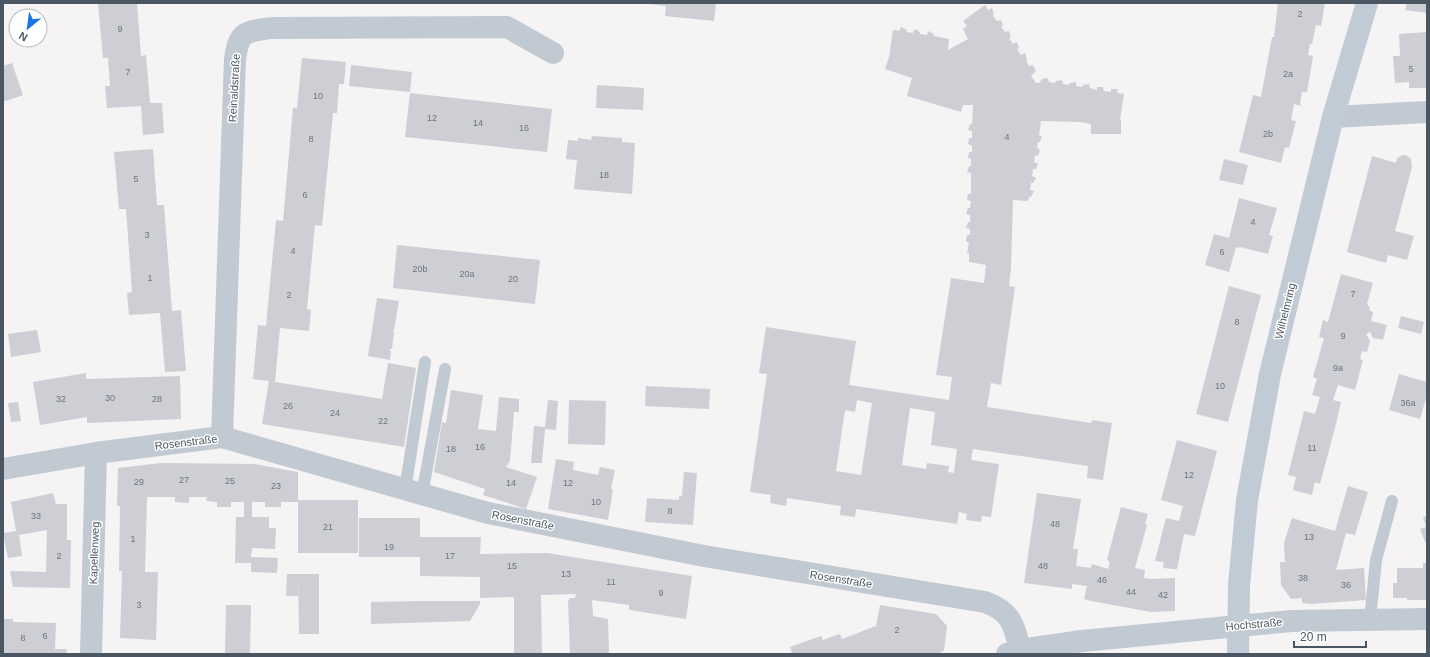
<svg xmlns="http://www.w3.org/2000/svg" width="1430" height="657" viewBox="0 0 1430 657" font-family="Arial,sans-serif">
<rect width="100%" height="100%" fill="#f5f3f3"/>
<!-- building -->
<path fill="#cdcfd5" fill-rule="evenodd" d="M98,3H137L141,56L146,55L150,103H162L164,133L143,135L141,106L107,108L105,86H110L108,58H103Z
M648,3H716L714,21L665,16L666,6L648,4Z
M1278,3H1325L1321,26L1316,25L1312,44H1310L1308,55L1313,56L1307,92H1302L1300,103L1301,106L1294,104L1291,120L1296,121L1289,148L1285,147L1281,163L1239,152L1253,95L1261,97L1272,37H1274Z
M1407,3H1427V13L1405,10Z
M985,5L988,10L992,8L994,14L993,16L997,21L1001,20L1003,26L1001,27L1005,32L1009,31L1011,37L1009,38L1013,44L1017,42L1019,48L1017,49L1021,55L1025,53L1027,59L1026,60L1029,66L1033,65L1036,71L1031,76L1036,83H1039L1042,79L1048,78L1049,82L1055,83L1056,81L1062,80L1063,84L1069,85L1070,83L1076,82V86L1083,87V85L1089,84L1090,88L1097,90V87H1103L1104,91L1111,92V89H1117L1118,93L1124,94L1120,119L1121,120V134H1091V124L1080,122L1041,121L1039,135L1042,136L1040,142H1038L1037,148L1040,150L1038,156L1035,155L1034,162L1038,164L1036,169H1033L1032,176L1036,178L1033,183H1031L1030,190L1034,191L1031,197H1029L1028,201L1013,200L1011,268L1009,286L1015,287L1001,385L991,383L987,407L1091,423L1092,420L1112,423L1103,480L1087,478L1088,466L973,449L971,460L999,464L991,517L982,516L981,522L966,520L967,514L959,512L957,524L856,509L855,517L840,515L841,506L787,498L786,506L770,503L771,495L750,492L767,374L759,373L766,327L856,341L849,385L949,400L952,377L936,375L951,278L984,283L986,265L969,262V253H967L969,243L966,241L967,235H970V229L966,228L968,222H970V215L966,214L968,208H970L971,201L967,200L968,194H971V173L967,172L969,166H971V159L968,158L969,152H972V146L968,144L969,138H972V131L968,130L970,124H972L973,105H963L961,112L907,96L912,78L885,69L889,57L893,30L899,31L901,27L907,30L906,32L913,33L915,29L920,32V34L927,35L928,31L934,34V36L949,39L948,50L968,39L963,29L967,26L963,21ZM857,400L872,403L861,475L836,471L845,410L855,412ZM910,408L935,412L931,445L957,449L954,473L948,472L949,466L927,463L926,469L902,465Z
M1427,32V88H1409V82L1395,83L1393,56H1400L1399,34Z
M302,58L346,62L344,84H339L337,113H333L322,226L315,225L307,309L311,310L309,331L280,328L275,382L382,399L388,363L416,368L404,447L262,424L269,381L253,379L258,325L266,326L276,220L283,221L293,108H297Z
M12,63L23,95L3,102V66Z
M351,65L412,72L410,92L349,86Z
M597,85L644,88L643,110L596,108Z
M410,93L552,109L547,152L405,137Z
M592,136L622,138V142L635,143L632,194L574,189L577,160L566,159L568,140L578,141V138L591,140Z
M153,149L157,205H164L172,311L181,310L186,371L165,372L160,313L129,315L127,293L132,292L126,209H119L114,152Z
M1403,155H1406L1411,159L1412,167L1395,231L1414,236L1407,260L1388,255L1386,263L1347,252L1372,156L1396,163L1397,158Z
M1224,159L1248,165L1243,185L1219,180Z
M1239,198L1277,208L1269,235L1273,236L1268,254L1240,247L1239,248L1236,247L1229,272L1205,265L1214,234L1229,238Z
M397,245L540,260L535,304L393,288Z
M1341,274L1373,283L1367,304L1370,308L1369,310L1373,312L1371,321L1387,325L1383,340L1373,338L1370,332L1366,334L1370,341L1367,352L1362,351L1360,359L1363,360L1355,390L1338,385L1333,400L1341,402L1337,420L1320,484L1315,482L1312,495L1293,490L1296,477L1288,475L1304,411L1315,414L1320,397L1312,395L1317,379L1313,377L1324,338L1319,337L1323,320L1328,322Z
M1229,286L1261,295L1228,422L1196,414Z
M377,298L399,301L397,312L396,313L397,314L394,330L393,331L394,333L392,349H390V351H391L390,360L368,356Z
M1401,316L1424,322L1421,334L1398,328Z
M37,330L41,352L11,357L8,334Z
M86,373V379L180,376L181,419L87,423V417L40,425L33,382Z
M1399,374L1427,382V395L1420,419L1389,410Z
M646,386L710,389L709,409L645,406Z
M451,390L483,395L478,429L496,431L499,397L519,399V412H514L510,461L506,467L537,477L526,509L483,495L485,489L434,472L442,422L446,423Z
M548,400L558,401L556,430L545,429L542,463H531L534,426L545,427Z
M569,400L606,401L605,445L568,444Z
M18,402L21,421L11,422L8,403Z
M1177,440L1217,451L1195,536L1184,534L1177,569H1174L1163,568L1164,562L1155,561L1166,518L1179,521L1183,506L1161,500Z
M556,459L574,462L573,470L598,475L600,467L615,470L611,489L613,490L608,520L548,509Z
M161,463L254,464L298,472V500H358V553H298V502H281V507H265V502H252V517H269V528H276L275,549L252,548L251,557L278,558L277,573L251,572V563H235L236,517H244V502H231V507H217V502L206,501L207,497H189V503L175,502V497H147L145,572H158L156,640L120,638L122,571H119L120,506H117L118,468Z
M684,472L697,473L693,525L645,522L647,498L679,500V496H682Z
M1348,486L1368,492L1355,535L1346,533L1336,570L1364,568L1366,600L1311,604L1302,603V598L1291,599L1281,585L1280,562H1285L1284,543L1292,518L1335,531Z
M53,493L56,504H67V540H71L70,588L13,587L10,571L46,572L47,530L19,535L22,556L8,558L3,533L16,531L11,502Z
M1037,493L1081,499L1073,549H1078L1076,566L1091,568L1092,564L1108,569L1110,562L1107,560L1121,507L1148,514L1145,524L1147,525L1135,568L1145,570L1144,578L1151,579L1175,578V611L1151,612L1091,601L1084,599L1087,586L1072,584V589L1024,583Z
M1427,516V547L1420,529L1426,527L1423,517Z
M359,518H420V537H481L480,554L547,553L692,576L686,619L630,610H629V605L592,600L593,616L608,619L609,654H570L568,601L570,598H575L576,594L541,595L542,654H514V597L480,598V577L420,576V557H359Z
M1423,563H1427V600H1407V598H1393V583H1397V568H1423Z
M287,574H298V596H286Z
M298,574H319V634H299Z
M420,601H480V604L470,621L371,624V602Z
M226,605H251L250,653H225Z
M880,605L936,614L947,626L944,650L938,654H787L792,652L790,647L821,636L823,640L840,634L842,639L876,626Z
M3,619H13V622L56,623L55,649H67L66,654H3Z"/>
<g fill="none" stroke-linecap="round" stroke-linejoin="round">
<!-- lane -->
<path stroke="#c1cad2" stroke-width="12" d="M405,490L425,362
M422,495L445,369
M1370,620L1376,560L1392,501"/>
<!-- street -->
<path stroke="#c1cad2" stroke-width="22" d="M1333,117L1427,112
M222,437L235,59C239,31 245,32 271,28L507,27L553,53
M3,469L96,453L222,437L488,513L704,556L985,602C1012,612 1014,625 1020,650
M91,654L96,453
M1007,654L1020,650L1082,641L1238,626L1292,621L1427,619"/>
<!-- secondary -->
<path stroke="#c1cbd6" stroke-width="22" d="M1238,654L1239,585L1247,500L1270,374L1333,117L1367,3"/>
</g>
<g text-anchor="middle" stroke-width="3" stroke-linejoin="round" paint-order="stroke">
<!-- number labels -->
<g font-size="9" fill="#6b747e">
<text x="1300" y="17">2</text>
<text x="120" y="32">9</text>
<text x="1411" y="72">5</text>
<text x="128" y="75">7</text>
<text x="1288" y="77">2a</text>
<text x="318" y="99">10</text>
<text x="432" y="121">12</text>
<text x="478" y="126">14</text>
<text x="524" y="131">16</text>
<text x="1268" y="137">2b</text>
<text x="1007" y="140">4</text>
<text x="311" y="142">8</text>
<text x="604" y="178">18</text>
<text x="136" y="182">5</text>
<text x="305" y="198">6</text>
<text x="1253" y="225">4</text>
<text x="147" y="238">3</text>
<text x="293" y="254">4</text>
<text x="1222" y="255">6</text>
<text x="420" y="272">20b</text>
<text x="467" y="277">20a</text>
<text x="150" y="281">1</text>
<text x="513" y="282">20</text>
<text x="1353" y="297">7</text>
<text x="289" y="298">2</text>
<text x="1237" y="325">8</text>
<text x="1343" y="339">9</text>
<text x="1338" y="371">9a</text>
<text x="1220" y="389">10</text>
<text x="110" y="401">30</text>
<text x="61" y="402">32</text>
<text x="157" y="402">28</text>
<text x="1408" y="406">36a</text>
<text x="288" y="409">26</text>
<text x="335" y="416">24</text>
<text x="383" y="424">22</text>
<text x="480" y="450">16</text>
<text x="1312" y="451">11</text>
<text x="451" y="452">18</text>
<text x="1189" y="478">12</text>
<text x="184" y="483">27</text>
<text x="230" y="484">25</text>
<text x="139" y="485">29</text>
<text x="511" y="486">14</text>
<text x="568" y="486">12</text>
<text x="276" y="489">23</text>
<text x="596" y="505">10</text>
<text x="670" y="514">8</text>
<text x="36" y="519">33</text>
<text x="1055" y="527">48</text>
<text x="328" y="530">21</text>
<text x="1309" y="540">13</text>
<text x="133" y="542">1</text>
<text x="389" y="550">19</text>
<text x="59" y="559">2</text>
<text x="450" y="559">17</text>
<text x="512" y="569">15</text>
<text x="1043" y="569">48</text>
<text x="566" y="577">13</text>
<text x="1303" y="581">38</text>
<text x="1102" y="583">46</text>
<text x="611" y="585">11</text>
<text x="1346" y="588">36</text>
<text x="1131" y="595">44</text>
<text x="661" y="596">9</text>
<text x="1163" y="598">42</text>
<text x="139" y="608">3</text>
<text x="897" y="633">2</text>
<text x="45" y="639">6</text>
<text x="23" y="641">8</text>
</g>
<!-- street labels -->
<g font-size="11" fill="#4a5661" stroke="#fff">
<text transform="translate(234 88) rotate(-87)" y="4">Reinaldstraße</text>
<text transform="translate(1285 311) rotate(-76)" y="4">Wilhelmring</text>
<text transform="translate(186 442) rotate(-7)" y="4">Rosenstraße</text>
<text transform="translate(523 520) rotate(11)" y="4">Rosenstraße</text>
<text transform="translate(94 553) rotate(-88)" y="4">Kapellenweg</text>
<text transform="translate(841 579) rotate(9)" y="4">Rosenstraße</text>
<text transform="translate(1254 624) rotate(-5)" y="4">Hochstraße</text>
</g>
</g>
<!-- border -->
<rect width="1430" height="657" fill="none" stroke="#4a5661" stroke-width="8"/>
<!-- north arrow -->
<g transform="translate(28 28) rotate(209)"><circle r="19" fill="#ffffff" stroke="#b7bbc0"/>
<path d="M0-3L7 15L0 10L-7 15Z" fill="#1a73e8"/>
<text y="-6" font-size="11" font-weight="bold" text-anchor="middle" fill="#4a5661">N</text>
</g>
<!-- scale -->
<path d="M1294 641v6h72v-6" fill="none" stroke="#4a5661" stroke-width="2"/>
<text x="1300" y="641" font-size="12" fill="#4a5661" stroke="#ffffff" stroke-width="3" paint-order="stroke">20 m</text>
</svg>
